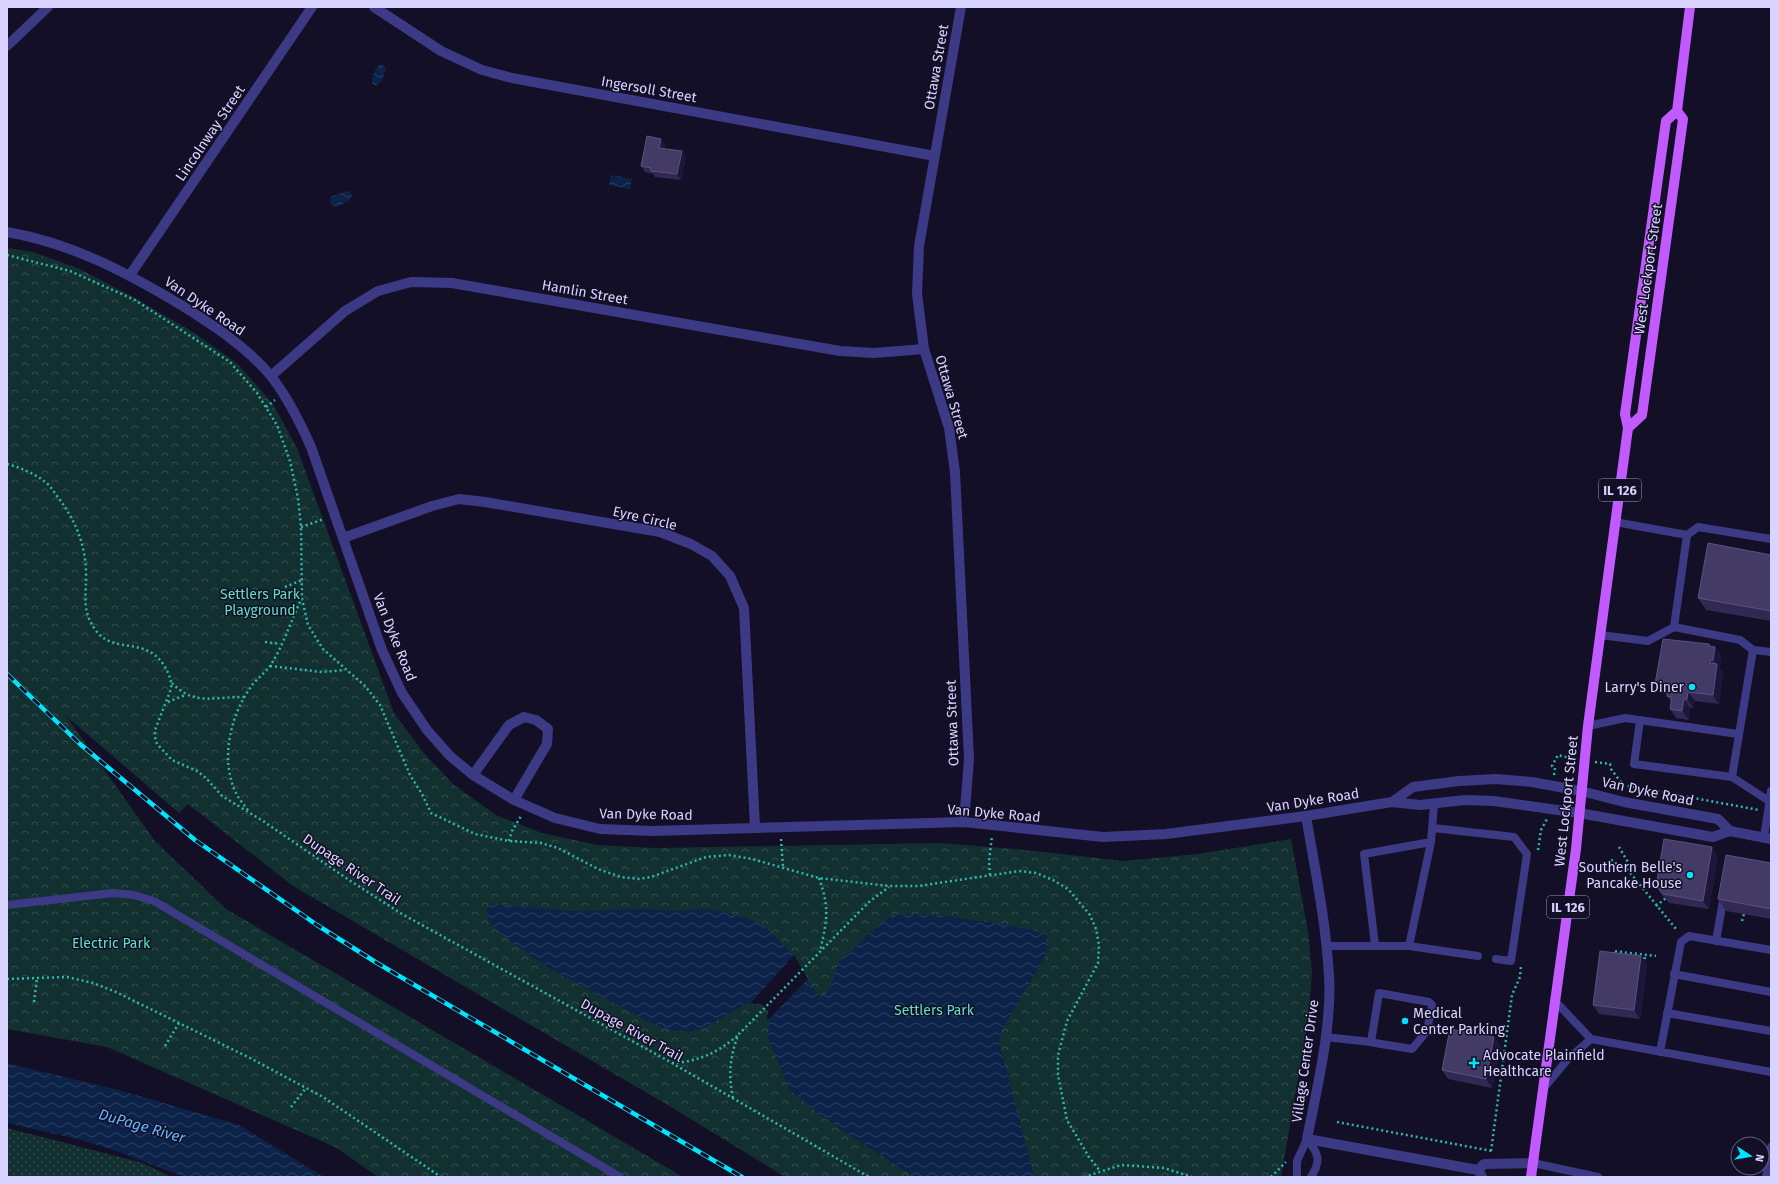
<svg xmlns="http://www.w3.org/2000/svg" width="1778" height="1184" viewBox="0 0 1778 1184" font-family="'Fira Sans',sans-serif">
<defs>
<pattern id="grass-dots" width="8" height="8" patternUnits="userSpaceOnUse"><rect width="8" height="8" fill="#12302f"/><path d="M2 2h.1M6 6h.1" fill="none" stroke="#344d4e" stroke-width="1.8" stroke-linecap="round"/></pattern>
<pattern id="forest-crowns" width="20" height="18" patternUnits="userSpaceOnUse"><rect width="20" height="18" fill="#12302f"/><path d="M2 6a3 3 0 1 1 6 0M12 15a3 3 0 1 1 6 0" fill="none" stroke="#344d4e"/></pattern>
<pattern id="water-waves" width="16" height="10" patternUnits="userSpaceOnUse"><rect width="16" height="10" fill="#0c2248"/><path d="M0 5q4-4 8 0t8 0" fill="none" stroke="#2f4163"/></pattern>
</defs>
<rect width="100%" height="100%" fill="#130f26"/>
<!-- grass -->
<path fill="url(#grass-dots)" d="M7,1128L143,1163L171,1177H7Z"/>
<!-- forest -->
<path fill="url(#forest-crowns)" d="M7,248L33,252L80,269L135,298L196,334L238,364L273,404L297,448L394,713L423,752L453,784L496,815L542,833L597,845L656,848L939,843L1016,849L1124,861L1198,854L1291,839L1308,931L1312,973L1308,1021L1281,1177H785L676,1110L293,886L188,804L179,813L66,716L155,841L226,909L683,1177H378L337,1148L107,1047L7,1029Z"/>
<!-- water -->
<path fill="url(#water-waves)" d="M381,64L386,68L382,81L376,86L372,83C371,77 376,67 381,64Z
M611,175L632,179L630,189L609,185Z
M346,191H349L352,195L350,200C344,203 336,210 330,204L331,197Z
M494,904L572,911L651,909L672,911L707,909L740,916L761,924L779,940L791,953L804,976L820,997L823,996C835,986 832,979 837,967C839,961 846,955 851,951C859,943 881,922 890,917C910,907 1023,926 1046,934L1048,945L1046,955L1001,1031L999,1042L1034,1177H914L821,1116L790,1090L768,1038L770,1010L763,1002H749L708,1026L690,1032L661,1028L547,967L505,937L492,925L487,916V909Z
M7,1063L122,1091L239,1125L324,1177H184L114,1150L77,1139L7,1123Z"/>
<!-- pier -->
<path fill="#130f26" d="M794,955L808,979L767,1021L768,1011L762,1004H750Z"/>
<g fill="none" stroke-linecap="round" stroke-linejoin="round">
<!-- path -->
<path stroke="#2fb8b0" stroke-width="2.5" stroke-dasharray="2 3" stroke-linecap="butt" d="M7,255L70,271L135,300L230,362L257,393L277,425L290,461L298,498L301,527L302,599L308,625L323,649L365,686L380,705L410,775L422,794L431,813L475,834L509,841L541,843L558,848L598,869L621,877L638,879L651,877L706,857L729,855L752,859L819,878L889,886H919L1019,871L1036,873L1053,880L1068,889L1090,915L1096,929L1099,945L1098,963L1067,1021L1058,1055V1075L1067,1120L1089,1157L1100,1171
M266,407L275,400
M7,464C21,468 34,473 45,482C50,485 53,491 57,496C74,518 85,542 86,571C87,595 80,610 97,632C115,654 147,636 165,667C169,674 172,681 171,689L155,730V737L157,744L172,760L197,771L206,778L222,796L263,821L349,880L402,914L672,1063L869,1177
M301,527L324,519
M285,587L302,580
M265,642L280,644
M270,666L322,672L345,670
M172,683C195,707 216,696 245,697
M168,702L185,695
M1595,762L1610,764L1611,769L1623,785L1759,810
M1554,775L1555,768L1552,766L1558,755L1574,759
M248,810C244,805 239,799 236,793C220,760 230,717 250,688C255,680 264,674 270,666C283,647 291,620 301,600
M781,839L783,867
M509,841L512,831L521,816
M1538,850L1541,830L1547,819
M1611,860L1614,861L1621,870H1625L1629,868V864L1619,847
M1627,869L1676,929
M990,875L989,861L992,836
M819,878C830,909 827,920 820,951
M1656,906L1666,898
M1742,921L1744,914
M1613,954V951L1656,956
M1644,964L1645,955
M7,979L67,977L93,983L116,992L250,1058L323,1097L441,1177
M34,1002L37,978
M165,1046L179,1023
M672,1063C698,1062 719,1052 738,1035
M733,1098C728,1075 730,1057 738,1035L870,901L889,887
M291,1107L306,1088
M1337,1122L1492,1151
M1491,1151L1512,995L1520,977L1521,966
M1084,1177L1121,1165L1164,1168L1192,1177
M1271,1177L1286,1162"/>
<!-- service -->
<path stroke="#3d3a85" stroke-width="8" d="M1615,522L1687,535L1674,627
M1687,535L1698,527L1771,539
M1600,635L1648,641L1674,627L1740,640L1753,650L1771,652
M1753,650L1732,777L1769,801
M1640,720L1634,764L1732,777
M1588,726L1625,718L1738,734
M1433,828L1514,837L1527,854L1511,961L1496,959
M1764,837L1771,791
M7,905L113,893L134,895L154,901L620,1177
M1716,941L1724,895
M1375,945L1364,854L1431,842
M1326,946H1409L1431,842L1434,804
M1409,946L1478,956
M1674,974L1771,992
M1554,1000L1591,1039L1771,1072
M1667,1013L1771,1031
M1325,1037L1371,1042L1375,1043L1412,1049L1427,1031L1432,1005L1429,1002L1379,993L1371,1042
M1660,1052L1681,942L1689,936L1771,950
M1543,1089L1568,1059L1591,1039
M1307,1139C1318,1153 1322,1160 1311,1177
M1533,1163L1598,1177
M1297,1177V1161L1307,1139
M1766,1177L1771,1147"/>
<!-- minor -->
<path stroke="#3d3a85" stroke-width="10" d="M374,7L441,51L482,70L512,78L935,156
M961,7L919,246L917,294L924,349L949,428L955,472L969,759L964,822
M7,46L48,7
M7,232C71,243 126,272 181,305C213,325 247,347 271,376C288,398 300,422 311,447L382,650L402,693L427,730L450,756L473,775L514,800L555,818L600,829L652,831L964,822L1103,837L1166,834L1306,816L1392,802L1420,805L1465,800L1494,801L1579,813
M130,275L312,7
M271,376L345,311L378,291L411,282L452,283L840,351L874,353L924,349
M343,538L432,506L459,499L485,502L660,532L691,544L712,556L730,576L744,608L755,827
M473,775L509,725L524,717L536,720L548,729L547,744L514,800
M1392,802L1413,787L1459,781L1496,779L1532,782L1581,791
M1306,816C1315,869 1326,922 1329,976C1332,1027 1317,1088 1307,1139L1478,1170L1482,1177
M1478,1170L1484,1164L1533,1163"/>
<!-- tertiary -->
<path stroke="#3d3a85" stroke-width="10" d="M1581,791L1624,802L1718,819L1730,831
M1579,813L1713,837L1730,831L1771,839"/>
<!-- primary -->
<path stroke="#c25bff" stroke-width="10" d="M1628,428L1642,415L1683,119L1677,111L1690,7
M1531,1177L1576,849L1588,726L1628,428L1625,414L1666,121L1677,111"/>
<!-- rail casing -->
<g stroke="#00e5ff" stroke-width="4.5">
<path id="rail" d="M7,674L80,744L195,840L317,925L377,963L742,1177"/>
</g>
<!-- rail -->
<use href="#rail" stroke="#130f26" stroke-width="3" stroke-dasharray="9" stroke-linecap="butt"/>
</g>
<!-- wall -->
<path fill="#312854" d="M661,139L665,145L664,149L682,151L686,157L681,180L655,177L653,174L645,172L641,166Z
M1771,555V621L1706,610L1698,598Z
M1709,644L1711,646L1715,647L1721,656L1720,668L1723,673L1719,704L1695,701L1693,708H1690L1689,720L1676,718L1670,709L1671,702L1667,696V694L1661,693L1655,684Z
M1718,856L1709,909L1669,903L1662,895L1656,886Z
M1771,863V919L1726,911L1718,899Z
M1641,956L1647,965L1640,1019L1599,1014L1593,1005Z
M1494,1037L1501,1046L1492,1088L1448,1079L1442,1070Z"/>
<!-- shaded-wall -->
<path fill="#1d163a" d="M661,139L665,145L663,154L659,148Z
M682,151L686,157L681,180L677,174Z
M1709,644L1714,652L1715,647L1721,656L1720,668L1723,673L1719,704L1713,695L1710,663L1711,660L1716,668L1717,665L1713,660L1709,646Z
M1688,692L1695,701L1693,708L1687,699Z
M1684,699L1690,708L1689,720L1682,711Z
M1712,847L1718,856L1709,909L1703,901Z
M1641,956L1647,965L1640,1019L1634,1010Z
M1494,1037L1501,1046L1492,1088L1486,1079Z"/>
<!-- building -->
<path fill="#433a66" stroke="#5a527e" d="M647,136L661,139L659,148L682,151L677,174L651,171V168L641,166Z
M1708,543L1771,555V611L1698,598Z
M1663,639L1709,644V646L1715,647L1713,660H1711L1710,663L1717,664L1713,695L1688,692L1687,699H1684L1682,711L1670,709L1672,697L1667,696L1668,686L1655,684Z
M1664,839L1712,847L1703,901L1663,894L1656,886Z
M1726,855L1771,863V909L1718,899Z
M1600,951L1641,956L1634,1010L1593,1005Z
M1450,1029L1494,1037L1486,1079L1442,1070Z"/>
<!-- markers -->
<g fill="#00e5ff" stroke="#130f26" stroke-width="1.5">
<circle cx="1692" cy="687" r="4"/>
<circle cx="1690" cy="875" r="4"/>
<circle cx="1405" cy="1021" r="4"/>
<path d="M1472 1057h4v4h4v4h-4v4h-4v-4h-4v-4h4z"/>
</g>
<g text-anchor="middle" stroke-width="3" stroke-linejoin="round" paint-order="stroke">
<!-- shield labels -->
<g fill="#130f26" stroke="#9e99be" stroke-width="1">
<rect x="1599" y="479" width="42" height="22" rx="3"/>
<rect x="1547" y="896" width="42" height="22" rx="3"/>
</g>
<g font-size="13" font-weight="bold" fill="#d9d4ff">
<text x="1620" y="495">IL 126</text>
<text x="1568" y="912">IL 126</text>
</g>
<!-- street labels -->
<g font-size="14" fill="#d9d4ff" stroke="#130f26">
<text transform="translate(936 67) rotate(-80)" y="5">Ottawa Street</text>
<text transform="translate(649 89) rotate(10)" y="5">Ingersoll Street</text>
<text transform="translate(210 133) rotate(-56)" y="5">Lincolnway Street</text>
<text transform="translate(1648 269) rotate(-82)" y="5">West Lockport Street</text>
<text transform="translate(585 292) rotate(10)" y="5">Hamlin Street</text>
<text transform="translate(205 306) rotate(34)" y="5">Van Dyke Road</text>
<text transform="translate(952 397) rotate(74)" y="5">Ottawa Street</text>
<text transform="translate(645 518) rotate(13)" y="5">Eyre Circle</text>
<text transform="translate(395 637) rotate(68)" y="5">Van Dyke Road</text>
<text transform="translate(952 723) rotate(-92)" y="5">Ottawa Street</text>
<text transform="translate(1648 791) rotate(12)" y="5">Van Dyke Road</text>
<text transform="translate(1313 800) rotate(-9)" y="5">Van Dyke Road</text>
<text transform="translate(1566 801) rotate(-84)" y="5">West Lockport Street</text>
<text transform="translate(994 813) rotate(5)" y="5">Van Dyke Road</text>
<text transform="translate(646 814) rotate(1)" y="5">Van Dyke Road</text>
<text transform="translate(352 869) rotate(34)" y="5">Dupage River Trail</text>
<text transform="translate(632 1030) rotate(29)" y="5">Dupage River Trail</text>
<text transform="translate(1305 1061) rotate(-82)" y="5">Village Center Drive</text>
</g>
<!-- park labels -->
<g font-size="14" fill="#5fe0c0" stroke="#130f26">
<text x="260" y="599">Settlers Park<tspan x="260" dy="16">Playground</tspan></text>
<text x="111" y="948">Electric Park</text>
<text x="934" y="1015">Settlers Park</text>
</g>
<!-- poi labels -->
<g font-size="14" fill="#d9d4ff" stroke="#130f26" text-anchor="end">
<text x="1684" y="692">Larry's Diner</text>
<text x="1682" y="872">Southern Belle's<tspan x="1682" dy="16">Pancake House</tspan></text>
<text x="1413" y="1018" text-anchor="start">Medical<tspan x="1413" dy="16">Center Parking</tspan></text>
<text x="1483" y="1060" text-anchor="start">Advocate Plainfield<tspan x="1483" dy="16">Healthcare</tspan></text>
</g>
<!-- water labels -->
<g font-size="15" font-style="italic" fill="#62b6ff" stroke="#130f26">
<text transform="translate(142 1126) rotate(16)" y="5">DuPage River</text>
</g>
</g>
<!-- border -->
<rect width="1778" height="1184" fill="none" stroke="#d9d4ff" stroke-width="16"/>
<!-- north arrow -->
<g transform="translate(1750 1156) rotate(102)"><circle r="19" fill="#130f26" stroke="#625e7d"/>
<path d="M0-3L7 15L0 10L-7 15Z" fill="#00e5ff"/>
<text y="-6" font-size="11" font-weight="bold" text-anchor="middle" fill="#d9d4ff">N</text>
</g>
</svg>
